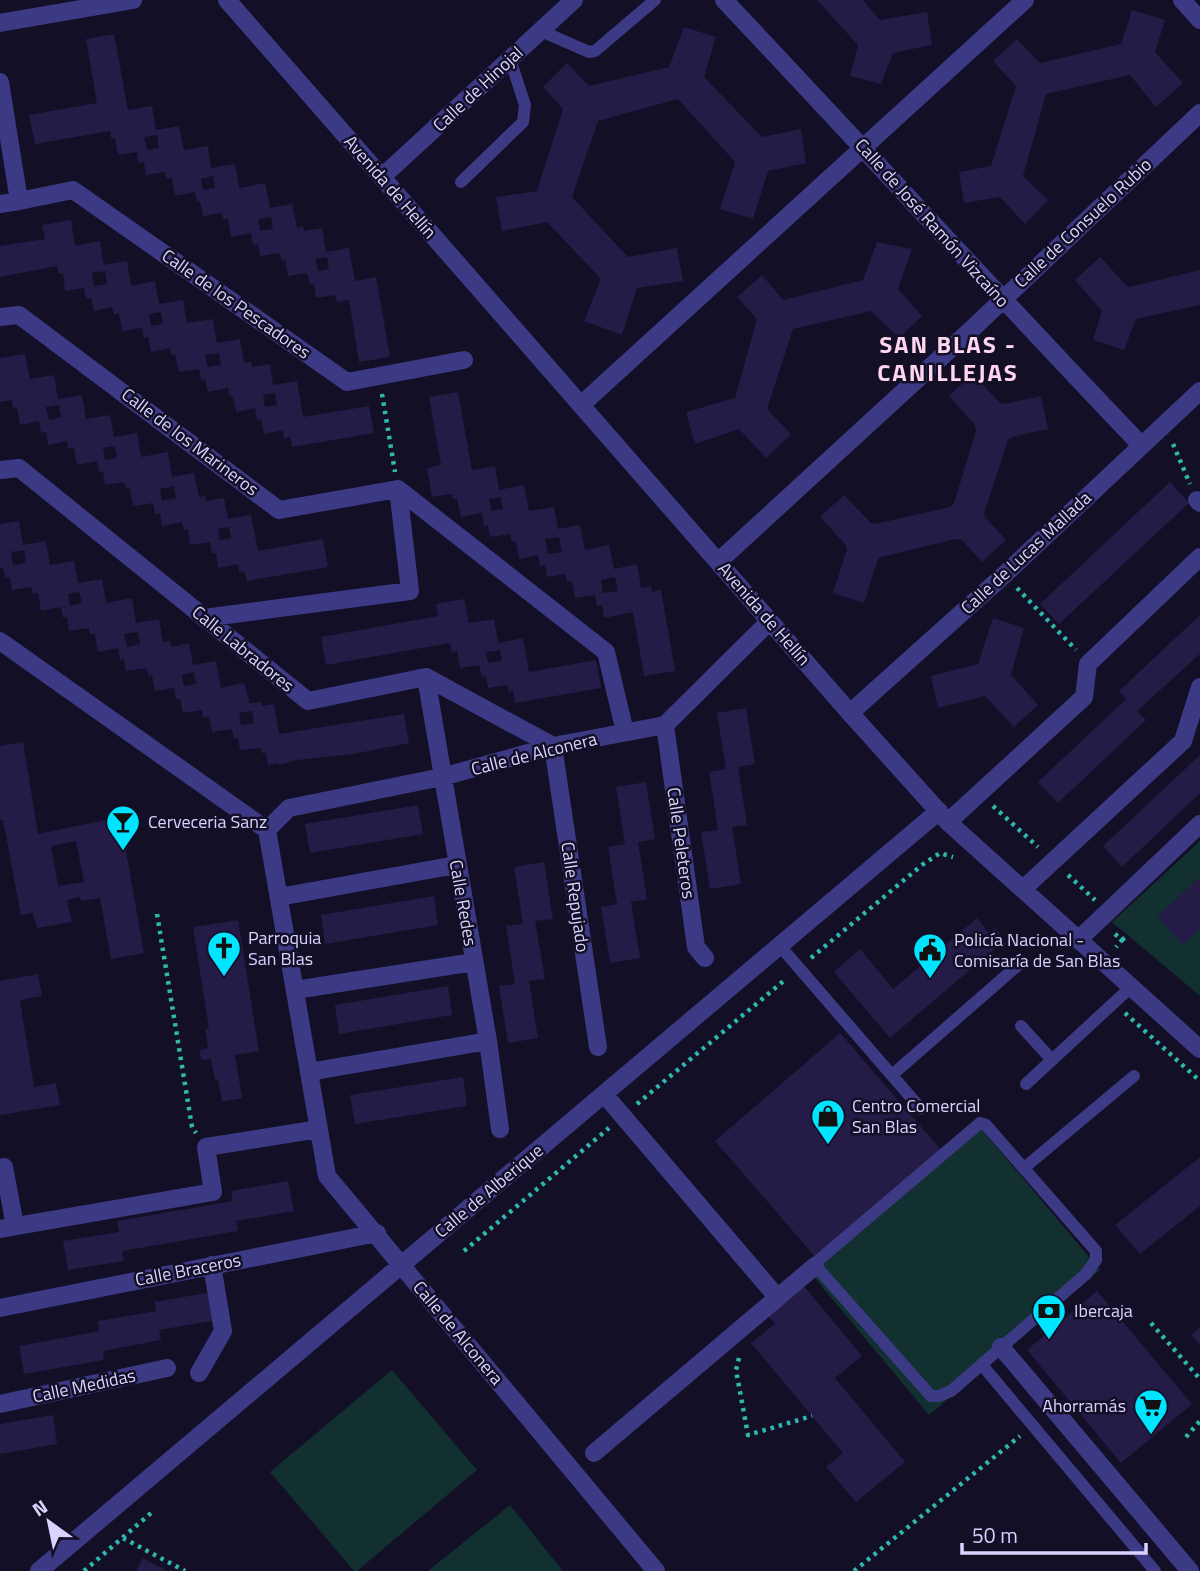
<svg xmlns="http://www.w3.org/2000/svg" width="1200" height="1571" viewBox="0 0 1200 1571" font-family="'Titillium Web',sans-serif">
<rect width="100%" height="100%" fill="#130f26"/>
<!-- green -->
<path fill="#12302f" d="M1200,841V996L1112,922Z
M979,1126L1100,1270L929,1415L808,1270Z
M392,1370L477,1470L357,1571H354L270,1472Z
M510,1505L563,1571H428Z"/>
<!-- building -->
<path fill="#241b47" fill-rule="evenodd" d="M817,0H863L880,20L927,12L932,45L893,53L881,84L850,76L858,45Z
M1132,10L1165,20L1155,52L1183,83L1156,107L1130,75L1046,94L1023,176L1048,200L1025,224L1000,197L964,203L959,172L991,166L1016,86L993,61L1017,39L1040,63L1121,44Z
M684,27L716,37L704,77L762,137L801,129L806,163L768,171L753,219L720,209L735,162L678,99L598,121L572,197L628,257L677,248L683,281L637,288L622,335L584,321L601,279L547,222L502,231L496,197L537,191L563,109L543,87L567,63L589,86L669,67Z
M114,34L128,110L152,106L156,130L179,126L184,150L208,146L211,168L235,164L239,188L265,183L270,208L292,204L297,228L303,226L304,231L322,228L326,252L349,248L355,281L376,277L390,357L359,362L349,300L337,302L335,295L316,298L314,284H310L307,273L288,276L285,260L282,261L280,253L260,256L258,244L253,245L251,233L231,237L228,219H223L222,213L203,216L200,202H197L195,192L175,196L172,178L166,179L165,172L146,175L144,162L138,163L137,152L118,155L115,138H111L110,131L35,144L29,115L97,103L86,39ZM157,135L159,148L147,150L144,137ZM213,176L215,188L203,190L201,179ZM271,217L273,229L260,231L258,219ZM327,257L329,269L318,271L315,259Z
M71,220L75,246L100,241L104,265L127,261L131,286L155,281L159,304L183,300L187,323L213,319L217,343L240,339L244,363L251,362L252,367L270,364L273,385L297,381L303,417L369,406L374,433L292,447L290,437L284,438L283,430L264,434L261,419L257,420L255,408L236,412L233,396H229L228,388L208,392L205,379L201,380L199,369L179,372L175,354L171,355L170,348L151,352L148,337L144,338L142,328L122,331L119,313L114,315L112,307L94,311L91,298L86,299L84,288L65,291L63,273L59,274L57,266L0,277V246L45,239L42,225ZM105,271L107,284L94,286L92,273ZM161,312L163,324L151,326L149,314ZM219,353L221,365L208,367L205,355ZM275,393L277,405L265,407L263,395Z
M877,242L912,249L898,289L922,316L899,338L871,311L793,329L767,409L791,434L766,458L739,429L695,444L686,412L735,398L757,319L737,297L762,275L783,300L863,280Z
M1100,257L1127,286L1130,287L1200,270V305L1136,319L1124,350L1093,340L1102,311L1075,280Z
M25,354L30,379L54,375L58,399L82,395L86,419L110,415L114,437L137,433L141,457L168,452L172,477L194,473L199,497L205,496L206,501L224,498L228,519L251,515L258,551L323,539L328,567L247,581L244,571L239,572L238,564L218,568L216,553L212,554L210,542L190,545L188,530H184L182,522L162,526L160,513L155,514L153,503L133,506L130,488L126,489L124,482L105,485L103,471L99,472L97,461L77,465L74,448H68L67,441L48,445L46,432L41,433L39,421L20,425L17,407L13,408L12,400L0,402V358ZM59,405L61,417L49,420L46,407ZM115,446L117,458L105,460L103,448ZM174,486L176,498L162,501L160,489ZM229,527L231,538L220,540L218,529Z
M973,374L1000,403L1005,404L1041,396L1048,429L1012,437L1008,440L984,514L986,518L1006,540L982,562L962,540L956,539L881,557L878,559L864,603L833,593L847,549L845,544L820,517L844,495L871,523L875,524L950,507L954,503L976,431L975,425L949,396Z
M458,392L472,470L495,466L499,490L524,485L529,511L554,507L558,529L580,525L585,550L609,545L614,569L637,564L641,588L651,586L652,592L661,590L675,671L644,676L633,612L604,618L602,605L597,606L595,595L575,598L572,581L567,582L565,574L547,577L545,565L540,566L538,555L519,559L516,541L512,542L510,534L490,537L488,525L484,526L482,513L461,517L457,499H453L452,494L432,497L427,468L441,465L429,397ZM500,497L503,509L492,511L489,499ZM559,537L562,552L548,554L545,539ZM615,577L618,591L603,593L601,580Z
M1170,482L1189,503L1059,624L1040,604Z
M19,521L23,545L46,541L50,565L74,561L78,583L102,579L106,603L132,598L136,623L159,619L163,642L170,641L171,647L189,643L193,665L216,661L221,688L244,683L250,703L261,702L262,706L274,704L279,734L404,714L409,743L353,754L297,760L279,765V763L268,765L266,753H262L261,748L240,750L238,738L234,739L232,729L212,732L209,716L203,718L202,710L183,713L180,699H176L174,688L155,691L152,675L148,676L147,668L126,671L124,659L120,660L118,648L98,652L95,634H90L89,628L69,631L67,617L63,618L61,607L41,611L38,593L33,594L31,587L12,590L10,578H5L3,567L0,568V524ZM24,550L26,563L13,565L11,552ZM79,592L82,603L70,606L68,594ZM138,632L140,644L127,647L124,634ZM194,672L196,684L184,686L182,675ZM252,711L254,723L241,725L239,713Z
M464,599L469,623L494,619L498,643L523,638L529,672L596,660L601,688L515,703L513,691L508,692L507,685L488,688L486,676L482,677L479,665L460,668L457,651L452,652L450,643L326,665L321,637L438,616L436,604ZM500,650L502,661L488,663L486,652Z
M1200,615V654L1137,711L1146,720L1058,803L1038,782L1126,699L1119,691Z
M993,618L1024,628L1011,675L1038,705L1014,727L985,696L938,708L931,676L978,664Z
M746,708L755,764L738,767L747,825L732,827L741,884L710,889L701,832L718,830L709,772L726,769L717,713Z
M23,742L38,834L120,817L144,953L111,959L100,898L81,901L80,897L67,900L72,922L37,928L33,913L21,915L3,820H0V746ZM76,841L84,882L58,886L51,846Z
M1200,755V793L1122,867L1103,846Z
M646,782L655,839L638,842L647,899L631,902L640,958L610,963L601,907L617,904L608,847L625,844L616,787Z
M418,805L423,834L310,853L305,824Z
M544,862L553,919L535,921L545,979L529,981L538,1038L508,1043L499,986L515,984L506,926L523,924L514,867Z
M1200,877V929L1183,945L1157,917Z
M434,896L438,925L325,944L321,915Z
M977,918L989,933L995,928L1005,940L890,1038L834,972L860,949L893,989Z
M238,920L259,1051L235,1055L242,1098L222,1102L218,1080H215L211,1059L203,1060L199,1055L201,1050L208,1048L205,1029H209L193,927Z
M38,974L42,996L20,1000L34,1087L56,1083L60,1105L0,1115V981Z
M448,986L452,1015L339,1034L335,1005Z
M840,1033L942,1151L817,1259L715,1141Z
M463,1077L467,1106L355,1124L350,1095Z
M1200,1157V1206L1140,1254L1115,1225Z
M288,1181L294,1211L236,1221L238,1231L122,1251L124,1261L68,1270L63,1241L119,1232L117,1221L233,1201L231,1191Z
M803,1285L862,1356L835,1378L905,1462L856,1502L826,1467L843,1453L751,1343L775,1324L768,1315Z
M1097,1291L1192,1404L1121,1463L1027,1350Z
M212,1292L217,1320L159,1330L161,1340L103,1351L104,1360L24,1374L19,1346L99,1331L98,1321L156,1311L154,1302Z
M1200,1327V1345L1191,1335Z
M53,1415L57,1444L0,1454V1424Z
M143,1558L167,1571H136Z"/>
<g fill="none" stroke-linecap="round" stroke-linejoin="round">
<!-- path -->
<path stroke="#2fb8b0" stroke-width="4.5" stroke-dasharray="3.5 5" stroke-linecap="butt" d="M382,394L395,472
M1173,444L1190,484
M1017,588L1076,650
M993,806L1038,847
M1068,875L1095,900
M157,914L192,1127L196,1133
M1115,934L1122,940L1116,947
M1122,940L1128,935
M811,958L922,865L940,853L953,857
M1125,1013L1200,1081
M637,1104L786,979
M464,1251L609,1128
M1151,1323L1200,1379
M739,1358L736,1370L748,1435L812,1416
M1186,1437L1200,1421
M123,1538L185,1571
M84,1571L151,1513
M854,1571L1020,1436"/>
<!-- lane -->
<path stroke="#3d3a85" stroke-width="12" d="M541,31L589,52L595,51L655,0
M461,182L523,122L525,105L510,59
M780,946L921,1109
M1021,1026L1052,1060
M892,1075L1017,966
M1026,1084L1131,987
M980,1123L986,1125L1096,1251V1260L1086,1274L951,1391L939,1396H931L814,1264Z
M1024,1168L1134,1076
M982,1365L1155,1571"/>
<!-- street -->
<path stroke="#3d3a85" stroke-width="18" d="M227,0L850,713L948,822L1200,1049
M724,0C864,148 1000,298 1141,445
M1182,0L1200,20
M0,23L133,0
M0,82L19,201L0,204
M382,177L574,0
M19,201L73,190L347,382L464,360
M0,317L19,315L279,510L398,489L606,652L625,732
M581,405L1025,0
M0,470L19,468L308,701L426,677L553,746L598,1047
M1197,500L1200,503
M719,561L973,328L1200,113
M204,618L410,591L398,489
M0,641L267,830L327,1176L656,1571
M426,677L488,1041L500,1129
M850,713L1005,574L1200,391
M665,725L696,947L705,958
M948,822L1084,697L1088,664L1200,557
M267,830L289,808L442,777L553,746L665,725L770,621
M1023,889L1183,741L1200,687
M279,897L456,865
M1078,940L1200,824
M295,990L474,962
M309,1072L488,1041
M604,1094L777,1297
M0,1168L4,1167L15,1226
M0,1229L213,1192L206,1147L319,1129
M0,1308L377,1233
M1001,1347L1190,1571
M199,1373L223,1331L212,1265
M0,1404L167,1368
M594,1453L815,1266
M39,1571L939,811"/>
</g>
<!-- icons -->
<defs>
<g id="bar-pin" transform="scale(1.75)"><path d="M0 17L-7.5 6A9.5 9.5 0 1 1 7.5 6Z" fill="#00e5ff" stroke="#130f26"/><path d="M-6-5H6L.8 .8V4.5H3.5V6h-7V4.5H-.8V.8Z" fill="#111"/></g>
<g id="church-pin" transform="scale(1.75)"><path d="M0 17L-7.5 6A9.5 9.5 0 1 1 7.5 6Z" fill="#00e5ff" stroke="#130f26"/><path d="M-1.2-6h2.4v3.5h3.3v2.4h-3.3V6h-2.4V-.1h-3.3v-2.4h3.3Z" fill="#111"/></g>
<g id="civic-pin" transform="scale(1.75)"><path d="M0 17L-7.5 6A9.5 9.5 0 1 1 7.5 6Z" fill="#00e5ff" stroke="#130f26"/><path d="M-.6-6.5H3V-4.5H.6V-3L4-1V1h2V6H-6V1h2V-1L-.6-3ZM-1.2 2.5V6h2.4V2.5Z" fill="#111"/></g>
<g id="shop-pin" transform="scale(1.75)"><path d="M0 17L-7.5 6A9.5 9.5 0 1 1 7.5 6Z" fill="#00e5ff" stroke="#130f26"/><path d="M-5-2.5h2.3a2.7 3.5 0 0 1 5.4 0H5L5.5 6h-11ZM-1.5-2.5h3a1.5 2.3 0 0 0-3 0Z" fill="#111"/></g>
<g id="bank-pin" transform="scale(1.75)"><path d="M0 17L-7.5 6A9.5 9.5 0 1 1 7.5 6Z" fill="#00e5ff" stroke="#130f26"/><path d="M-6-4H6V4H-6ZM0-2.3a2.3 2.3 0 1 0 0 4.6a2.3 2.3 0 1 0 0-4.6Z" fill="#111"/></g>
<g id="supermarket-pin" transform="scale(1.75)"><path d="M0 17L-7.5 6A9.5 9.5 0 1 1 7.5 6Z" fill="#00e5ff" stroke="#130f26"/><path d="M-6-5.5h2.5l.6 2H6L4.5 2H-2.5L-4.4-4H-6ZM-1.5 3.2a1.3 1.3 0 1 0 .1 0ZM3 3.2a1.3 1.3 0 1 0 .1 0Z" fill="#111"/></g>
</defs>
<g fill-rule="evenodd">
<use href="#bar-pin" x="123" y="822"/>
<use href="#church-pin" x="224" y="948"/>
<use href="#civic-pin" x="930" y="950"/>
<use href="#shop-pin" x="828" y="1116"/>
<use href="#bank-pin" x="1049" y="1311"/>
<use href="#supermarket-pin" x="1151" y="1406"/>
</g>
<g text-anchor="middle" stroke-width="5" stroke-linejoin="round" paint-order="stroke">
<!-- street labels -->
<g font-size="18" fill="#d9d4ff" stroke="#130f26">
<text transform="translate(478 89) rotate(-43)" y="6">Calle de Hinojal</text>
<text transform="translate(390 187) rotate(49)" y="6">Avenida de Hellín</text>
<text transform="translate(932 223) rotate(48)" y="6">Calle de José Ramón Vizcaíno</text>
<text transform="translate(1083 223) rotate(-43)" y="6">Calle de Consuelo Rubio</text>
<text transform="translate(236 304) rotate(35)" y="6">Calle de los Pescadores</text>
<text transform="translate(190 442) rotate(37)" y="6">Calle de los Marineros</text>
<text transform="translate(1026 553) rotate(-43)" y="6">Calle de Lucas Mallada</text>
<text transform="translate(764 614) rotate(49)" y="6">Avenida de Hellín</text>
<text transform="translate(243 649) rotate(39)" y="6">Calle Labradores</text>
<text transform="translate(534 754) rotate(-14)" y="6">Calle de Alconera</text>
<text transform="translate(681 843) rotate(82)" y="6">Calle Peleteros</text>
<text transform="translate(575 897) rotate(82)" y="6">Calle Repujado</text>
<text transform="translate(463 903) rotate(80)" y="6">Calle Redes</text>
<text transform="translate(489 1191) rotate(-40)" y="6">Calle de Alberique</text>
<text transform="translate(188 1270) rotate(-11)" y="6">Calle Braceros</text>
<text transform="translate(458 1333) rotate(50)" y="6">Calle de Alconera</text>
<text transform="translate(84 1386) rotate(-12)" y="6">Calle Medidas</text>
</g>
<!-- poi labels -->
<g font-size="18" fill="#d9d4ff" stroke="#130f26" text-anchor="start">
<text x="148" y="828">Cerveceria Sanz</text>
<text x="248" y="944">Parroquia<tspan x="248" dy="21">San Blas</tspan></text>
<text x="954" y="946">Policía Nacional -<tspan x="954" dy="21">Comisaría de San Blas</tspan></text>
<text x="852" y="1112">Centro Comercial<tspan x="852" dy="21">San Blas</tspan></text>
<text x="1074" y="1317">Ibercaja</text>
<text x="1126" y="1412" text-anchor="end">Ahorramás</text>
</g>
<!-- district labels -->
<g font-size="24" font-weight="bold" letter-spacing="2" fill="#ffd6f0" stroke="#130f26">
<text x="948" y="353">SAN BLAS -<tspan x="948" dy="28">CANILLEJAS</tspan></text>
</g>
</g>
<!-- north arrow -->
<g transform="translate(49 1522) rotate(327)" stroke="#130f26" stroke-width="5" paint-order="stroke">
<path d="M0-5L12 26L0 18L-12 26Z" fill="#d9d4ff"/>
<text y="-10" font-size="19" font-weight="bold" text-anchor="middle" fill="#d9d4ff">N</text>
</g>
<!-- scale -->
<path d="M962 1543v10h184v-10" fill="none" stroke="#d9d4ff" stroke-width="3.5"/>
<text x="972" y="1543" font-size="21" fill="#d9d4ff" stroke="#130f26" stroke-width="5" paint-order="stroke">50 m</text>
</svg>
